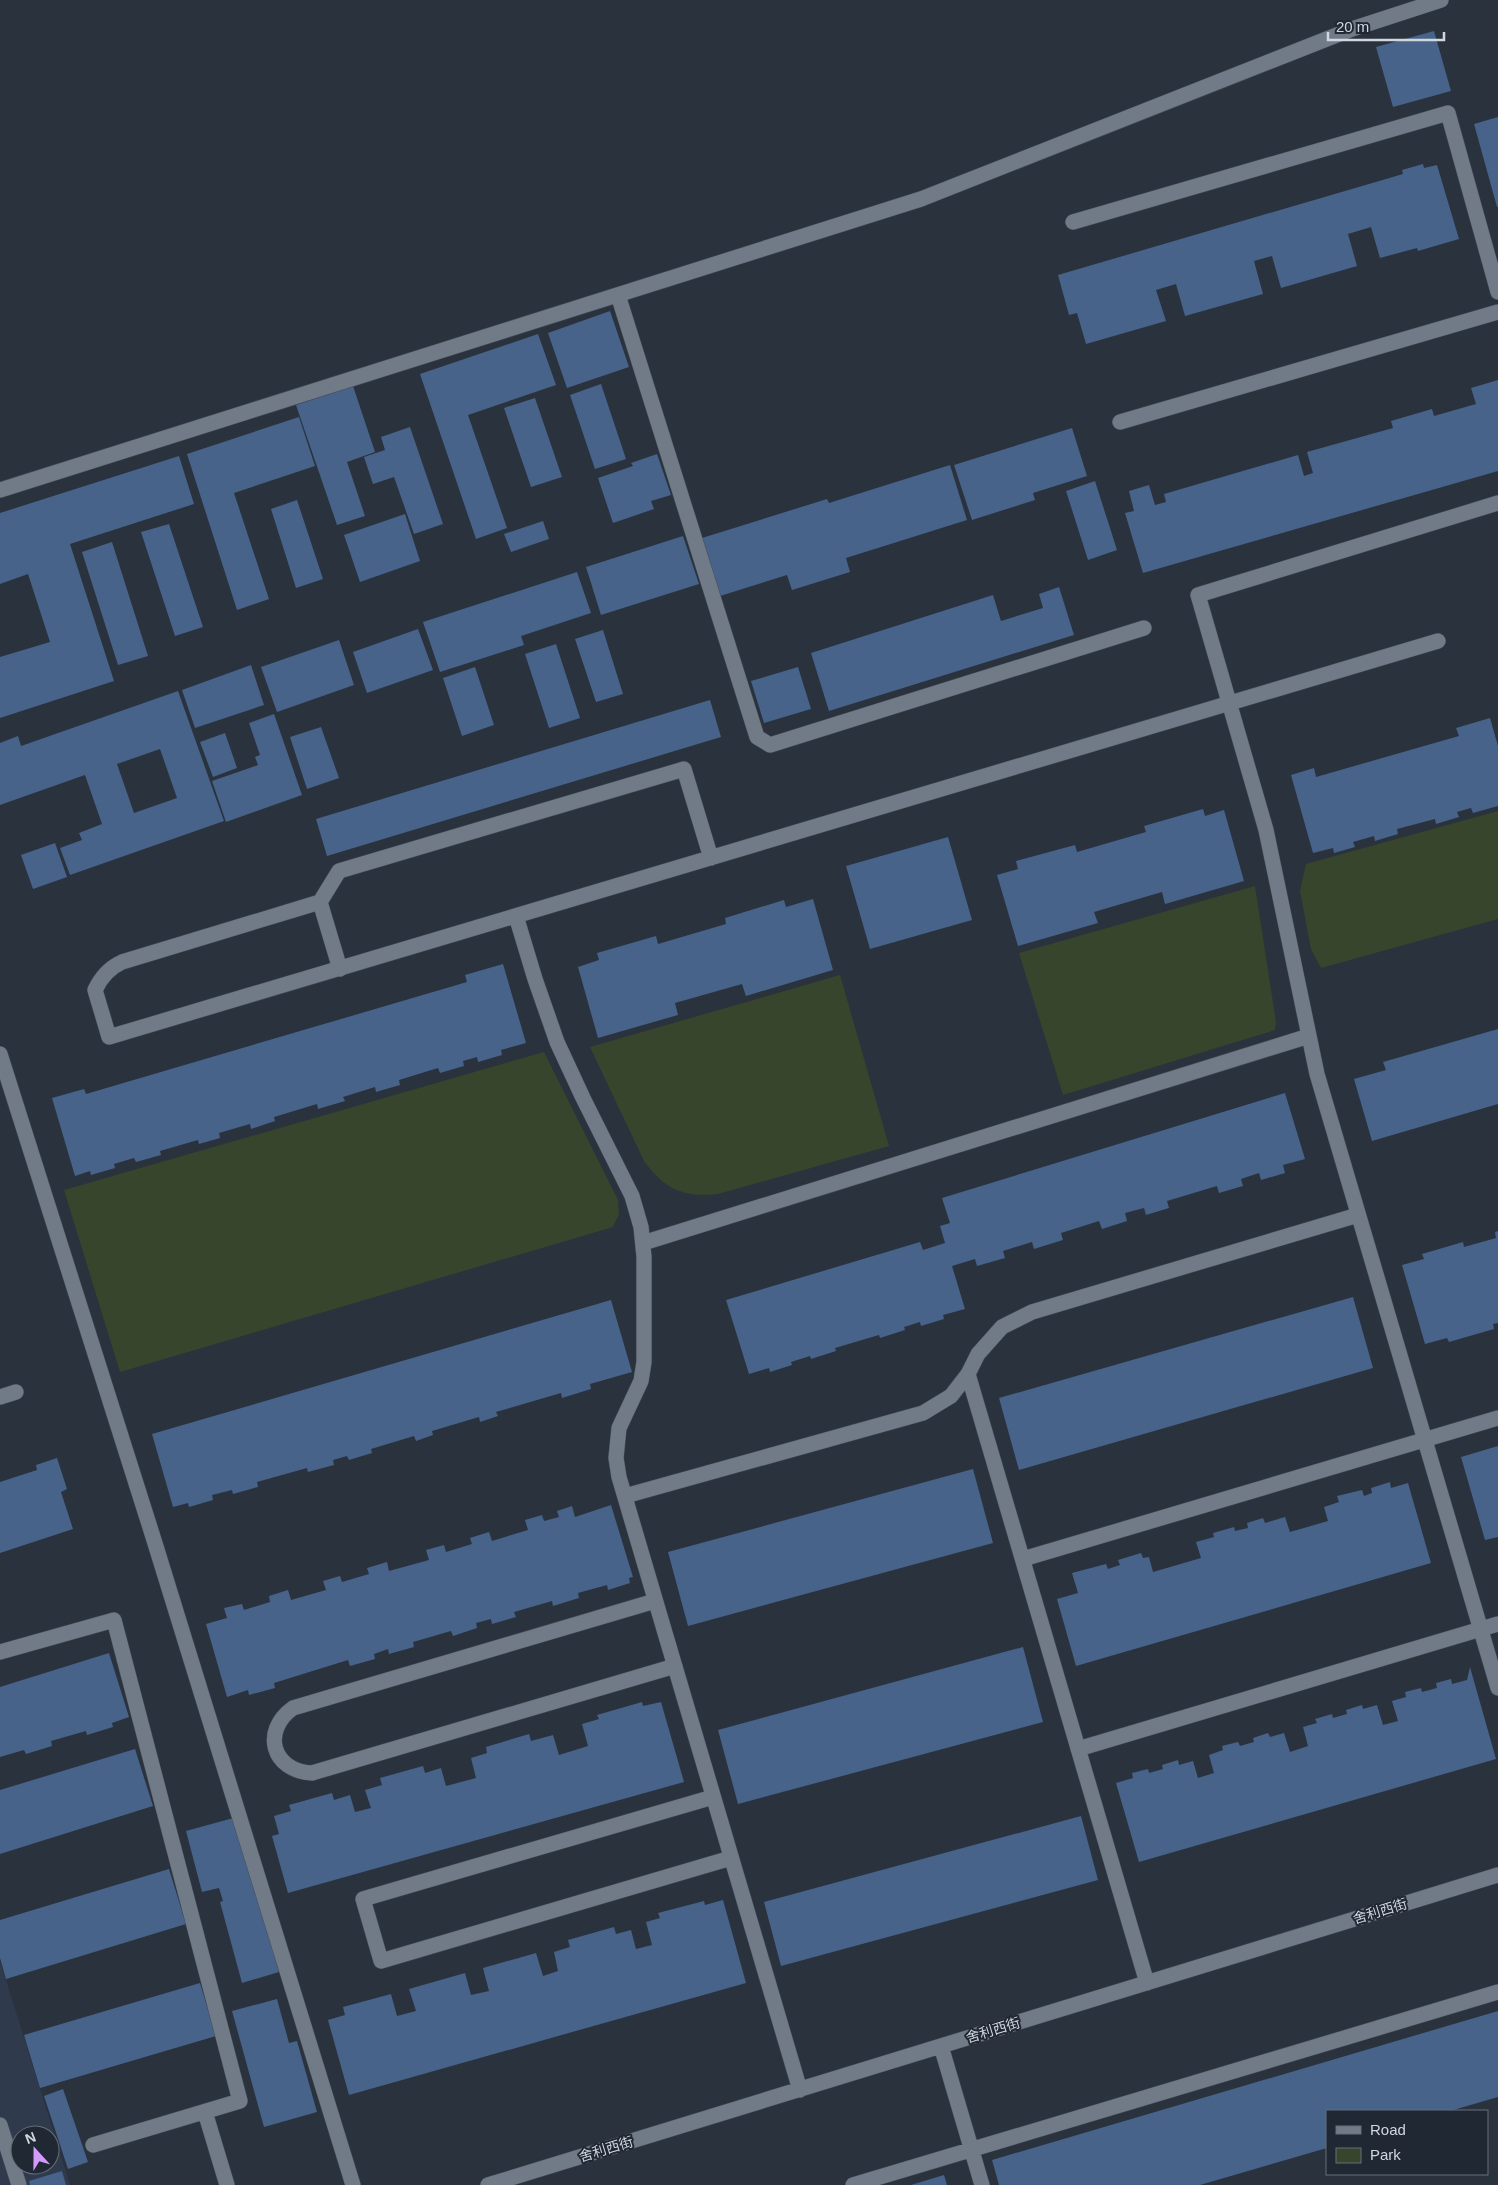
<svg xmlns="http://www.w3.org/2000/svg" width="1498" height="2185" viewBox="0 0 1498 2185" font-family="Arial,'Noto Sans SC',sans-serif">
<rect width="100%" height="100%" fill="#2a323e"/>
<!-- built -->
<path fill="#2f3b4c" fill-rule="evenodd" d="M0,1961L70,2185H0ZM20,2135H50V2165H20Z"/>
<!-- green -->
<path fill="#37452c" d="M1498,811V919L1321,968L1311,949L1300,891L1306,864Z
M1255,886L1276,1022L1275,1030L1063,1095L1019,953Z
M840,975L889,1146L718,1194C684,1198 664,1189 644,1161L590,1047Z
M544,1052L618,1200L619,1214L613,1227L120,1372L64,1190Z"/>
<!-- building -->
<path fill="#47638a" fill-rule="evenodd" d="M1434,31L1451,91L1393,107L1376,47Z
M1498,117V207H1497L1474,124Z
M1423,164L1424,168L1437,165L1459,239L1418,251L1417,248L1380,258L1371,227L1348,234L1357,266L1281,288L1272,256L1254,261L1263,294L1185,316L1176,284L1156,290L1166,321L1086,344L1077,313L1069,315L1058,275L1403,174L1402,170Z
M610,311L629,367L567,388L548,333Z
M538,334L556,385L468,415L507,528L476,539L420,374Z
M1498,380V471L1143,573L1125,513L1134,511L1129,491L1149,485L1155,505L1166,502L1164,494L1298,455L1304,476L1313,473L1307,452L1393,428L1391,421L1432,409L1434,416L1476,404L1471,388Z
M601,384L626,459L595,469L570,395Z
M353,386L375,452L347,462L365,516L337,525L296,405Z
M535,398L562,477L531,487L504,408Z
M299,417L315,466L234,493L269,599L237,610L187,454Z
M410,427L443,524L414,534L394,477L373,484L364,457L385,450L381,437Z
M1072,428L1087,476L1033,493L1035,500L972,520L954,465Z
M657,454L671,495L651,501L654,509L613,523L598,478L633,466L631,463Z
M179,456L194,504L70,544L114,681L0,718V657L50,642L28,574L0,584V513Z
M950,465L967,520L846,558L850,572L792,590L787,575L720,596L702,538L827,499L829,503Z
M1095,481L1117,550L1088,560L1066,491Z
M297,500L323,579L296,588L271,509Z
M405,514L420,561L360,582L344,535Z
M543,521L549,539L511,552L504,534Z
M169,524L203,627L175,636L141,532Z
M683,536L699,584L601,615L586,567Z
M112,542L148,656L118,665L82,552Z
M577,572L591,613L521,636L524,645L440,672L423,622Z
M1059,587L1074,635L829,711L811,653L993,595L1001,621L1043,608L1039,594Z
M418,629L433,670L367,693L353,652Z
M603,630L623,694L596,702L575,639Z
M339,640L354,685L277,712L261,667Z
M556,644L580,718L549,728L525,654Z
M251,665L264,705L195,728L182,690Z
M475,667L494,725L462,736L443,678Z
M798,667L811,709L764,723L751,681Z
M178,691L224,821L70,875L60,848L82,840L79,833L102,824L85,775L0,805V743L18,736L21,746ZM160,749L177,798L134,813L117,764Z
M710,700L721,737L327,856L316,819Z
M274,714L302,795L226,822L212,781L258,765L255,757L260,755L249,723Z
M1490,718L1498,746V806L1473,813L1471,808L1457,812L1459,817L1436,824L1435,819L1397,829L1398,834L1375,841L1374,836L1353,842L1355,847L1334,853L1333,848L1313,853L1291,775L1314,768L1316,777L1459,736L1456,728Z
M321,727L339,778L307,789L290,737Z
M225,733L237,768L213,777L200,742Z
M1203,809L1205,816L1224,810L1244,881L1165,904L1162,892L1094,912L1098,923L1018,946L997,875L1018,869L1016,861L1075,845L1077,852L1146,832L1144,826Z
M948,837L972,920L870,949L846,866Z
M55,843L67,877L33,889L21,855Z
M813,899L833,970L746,996L742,984L675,1003L678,1015L598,1038L578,967L599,960L597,953L656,936L658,944L726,924L725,918L784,900L786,907Z
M503,964L526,1043L501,1050L502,1055L478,1062L477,1057L463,1061L464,1066L440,1073L438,1068L399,1080L400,1085L376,1092L375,1087L343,1097L345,1101L318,1109L317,1104L274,1117L275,1121L251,1129L250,1124L219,1133L220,1138L199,1144L198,1140L160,1151L161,1155L136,1162L134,1158L114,1164L115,1168L91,1175L90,1171L75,1176L52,1098L84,1089L86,1094L467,982L465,975Z
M1498,1029V1104L1372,1141L1354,1079L1386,1070L1383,1062Z
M1285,1093L1305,1159L1283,1165L1285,1173L1261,1180L1259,1173L1241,1179L1243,1186L1219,1193L1217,1186L1167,1201L1169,1208L1146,1215L1144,1208L1125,1213L1127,1221L1102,1229L1099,1221L1061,1233L1063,1240L1034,1249L1032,1242L1003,1251L1005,1258L977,1266L975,1259L952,1266L965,1309L943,1315L944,1319L921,1326L920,1322L904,1327L905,1330L880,1338L879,1335L835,1348L836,1351L811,1359L810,1356L791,1362L792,1365L770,1372L769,1368L749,1374L726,1300L920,1242L923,1250L945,1243L940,1226L950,1223L942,1198Z
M1498,1231V1323L1493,1324L1494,1329L1449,1342L1447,1338L1425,1344L1402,1265L1424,1259L1422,1254L1463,1242L1464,1247L1496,1238L1495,1232Z
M1353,1297L1373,1368L1019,1470L999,1398Z
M611,1300L632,1372L590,1384L591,1389L562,1398L561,1393L496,1412L498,1416L480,1422L479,1417L432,1431L433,1435L416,1441L414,1436L371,1449L372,1453L349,1460L347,1456L333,1460L334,1465L308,1472L307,1468L257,1482L258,1487L233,1494L232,1490L212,1495L213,1500L189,1507L188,1503L173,1507L152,1434Z
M1498,1446V1537L1485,1540L1461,1457Z
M57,1458L67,1489L61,1492L73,1529L0,1553V1482L37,1470L36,1465Z
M973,1469L993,1543L688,1626L668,1552Z
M1390,1482L1391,1488L1408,1483L1431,1563L1076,1666L1057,1599L1078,1593L1072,1573L1106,1564L1108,1569L1120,1565L1118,1560L1141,1553L1143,1558L1149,1557L1153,1572L1201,1558L1196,1542L1214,1537L1213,1533L1234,1527L1235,1531L1248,1528L1247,1523L1263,1518L1265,1523L1285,1517L1290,1532L1328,1521L1324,1507L1339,1502L1337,1496L1362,1490L1364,1496L1372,1493L1371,1488Z
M611,1505L633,1577L629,1578L630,1583L608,1590L607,1585L578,1593L579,1598L553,1606L552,1601L514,1612L516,1617L492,1624L491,1619L476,1623L477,1628L453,1636L451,1631L413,1642L414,1647L389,1654L388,1649L374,1654L375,1659L350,1666L348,1660L274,1683L275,1688L249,1695L248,1690L227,1697L206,1624L227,1618L224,1608L242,1604L244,1610L270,1602L269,1596L288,1590L291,1600L326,1590L323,1581L340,1576L342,1582L369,1574L367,1568L387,1562L389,1571L429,1560L426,1550L444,1545L446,1552L472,1544L470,1538L489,1532L492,1541L528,1530L525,1520L542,1515L544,1521L559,1517L557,1511L572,1506L575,1517Z
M1023,1647L1043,1722L738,1804L718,1730Z
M109,1653L129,1717L112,1723L113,1727L87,1735L86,1731L51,1741L52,1746L26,1754L24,1750L0,1757V1687Z
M1470,1667L1496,1759L1139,1862L1116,1783L1133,1778L1132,1773L1148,1769L1149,1773L1163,1769L1162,1765L1178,1760L1179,1765L1193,1761L1198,1778L1214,1773L1209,1755L1223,1750L1222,1746L1238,1742L1240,1746L1254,1742L1253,1738L1268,1733L1270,1737L1284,1733L1290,1752L1308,1746L1303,1727L1317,1723L1315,1719L1332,1714L1333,1718L1347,1714L1346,1710L1362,1705L1363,1709L1377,1705L1383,1725L1398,1721L1392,1701L1406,1697L1405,1692L1421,1688L1422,1692L1437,1688L1436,1683L1451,1679L1452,1684L1467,1680Z
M642,1702L643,1706L661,1702L684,1782L288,1893L272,1836L279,1834L274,1816L291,1811L289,1805L332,1793L334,1800L350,1795L355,1812L371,1808L365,1790L382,1785L380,1778L423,1766L425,1773L441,1768L446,1786L476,1778L471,1758L487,1753L486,1747L529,1734L531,1741L553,1735L559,1755L588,1746L582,1724L599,1719L597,1715Z
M135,1749L153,1806L0,1854V1790Z
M1081,1816L1098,1880L781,1966L764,1902Z
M237,1817L279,1972L242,1983L220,1902L223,1901L219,1888L202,1892L186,1831Z
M169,1869L186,1924L6,1979L0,1958V1920Z
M723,1900L746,1983L349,2095L328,2020L345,2015L343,2007L391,1994L397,2016L416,2011L409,1989L465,1973L471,1995L489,1991L483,1968L536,1953L543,1976L558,1971L554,1952L570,1947L568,1940L614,1927L616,1934L631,1930L636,1949L652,1945L646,1922L660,1918L658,1913L704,1901L705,1905Z
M200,1983L216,2036L40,2088L24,2035Z
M277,1999L289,2043L297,2041L317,2112L264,2127L232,2011Z
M1498,2011V2097L1450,2111H1327V2148L1200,2185H999L992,2160Z
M63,2089L88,2162L68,2169L44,2096Z
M62,2171L66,2185H30L29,2181Z
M944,2175L947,2185H911Z"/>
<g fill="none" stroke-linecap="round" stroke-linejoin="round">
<!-- minor casing -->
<g stroke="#474f59" stroke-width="16">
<path id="minor" d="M1073,222L1448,113L1498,292
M618,295L757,737L770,745L1144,628
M1120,422L1498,312
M0,490L921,199L1352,29L1441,0
M1498,503L1198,595L1266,830L1317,1074L1498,1688
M711,858L684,769L339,871L320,902L122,962C109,968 101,977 95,990L109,1037L1438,641
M320,902L340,969
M516,916L535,979L557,1042L583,1098L632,1196L641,1227L644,1257V1362L641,1381L619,1428L616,1458L619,1477L800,2090
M0,1054L154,1540L353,2185
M643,1243L1309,1036
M968,1374L1147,1983
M0,1397L16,1392
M625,1496L923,1413L951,1396L968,1374L978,1354L1002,1327L1032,1312L1358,1215
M1023,1559L1498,1418
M655,1601L293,1708C261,1731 272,1771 312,1773L675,1666
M0,1652L114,1620L240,2101L93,2145
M1078,1749L1498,1624
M713,1797L363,1899L381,1961L731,1858
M941,2046L982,2185
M205,2112L227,2185
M0,2125L19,2185
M488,2185L1498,1875
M853,2185L1498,1992"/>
</g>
<!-- minor -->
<use href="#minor" stroke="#717b88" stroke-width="15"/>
</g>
<g text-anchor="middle" stroke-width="4" stroke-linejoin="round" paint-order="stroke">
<!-- street labels -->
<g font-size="14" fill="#d1d7de" stroke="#202834">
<text transform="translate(1380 1911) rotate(-17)" y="5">舍利西街</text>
<text transform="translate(993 2030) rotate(-17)" y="5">舍利西街</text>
<text transform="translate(606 2149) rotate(-17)" y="5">舍利西街</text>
</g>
</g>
<!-- legend -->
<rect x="1326" y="2110" width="162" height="65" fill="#202834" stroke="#676e78"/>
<rect x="1336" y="2126" width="25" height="8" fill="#717b88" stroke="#676e78"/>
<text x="1370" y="2135" font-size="15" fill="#d1d7de">Road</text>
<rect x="1336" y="2148" width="25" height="15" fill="#37452c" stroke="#676e78"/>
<text x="1370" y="2160" font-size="15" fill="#d1d7de">Park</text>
<!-- north arrow -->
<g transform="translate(35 2150) rotate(339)"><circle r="24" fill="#202834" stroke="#676e78"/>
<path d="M0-4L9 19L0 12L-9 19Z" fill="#d59bfa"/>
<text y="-8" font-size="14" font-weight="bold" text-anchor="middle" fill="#d1d7de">N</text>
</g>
<!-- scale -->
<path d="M1328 32v8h116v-8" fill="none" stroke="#d1d7de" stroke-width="2.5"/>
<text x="1336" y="32" font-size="15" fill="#d1d7de" stroke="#202834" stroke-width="4" paint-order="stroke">20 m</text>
</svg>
